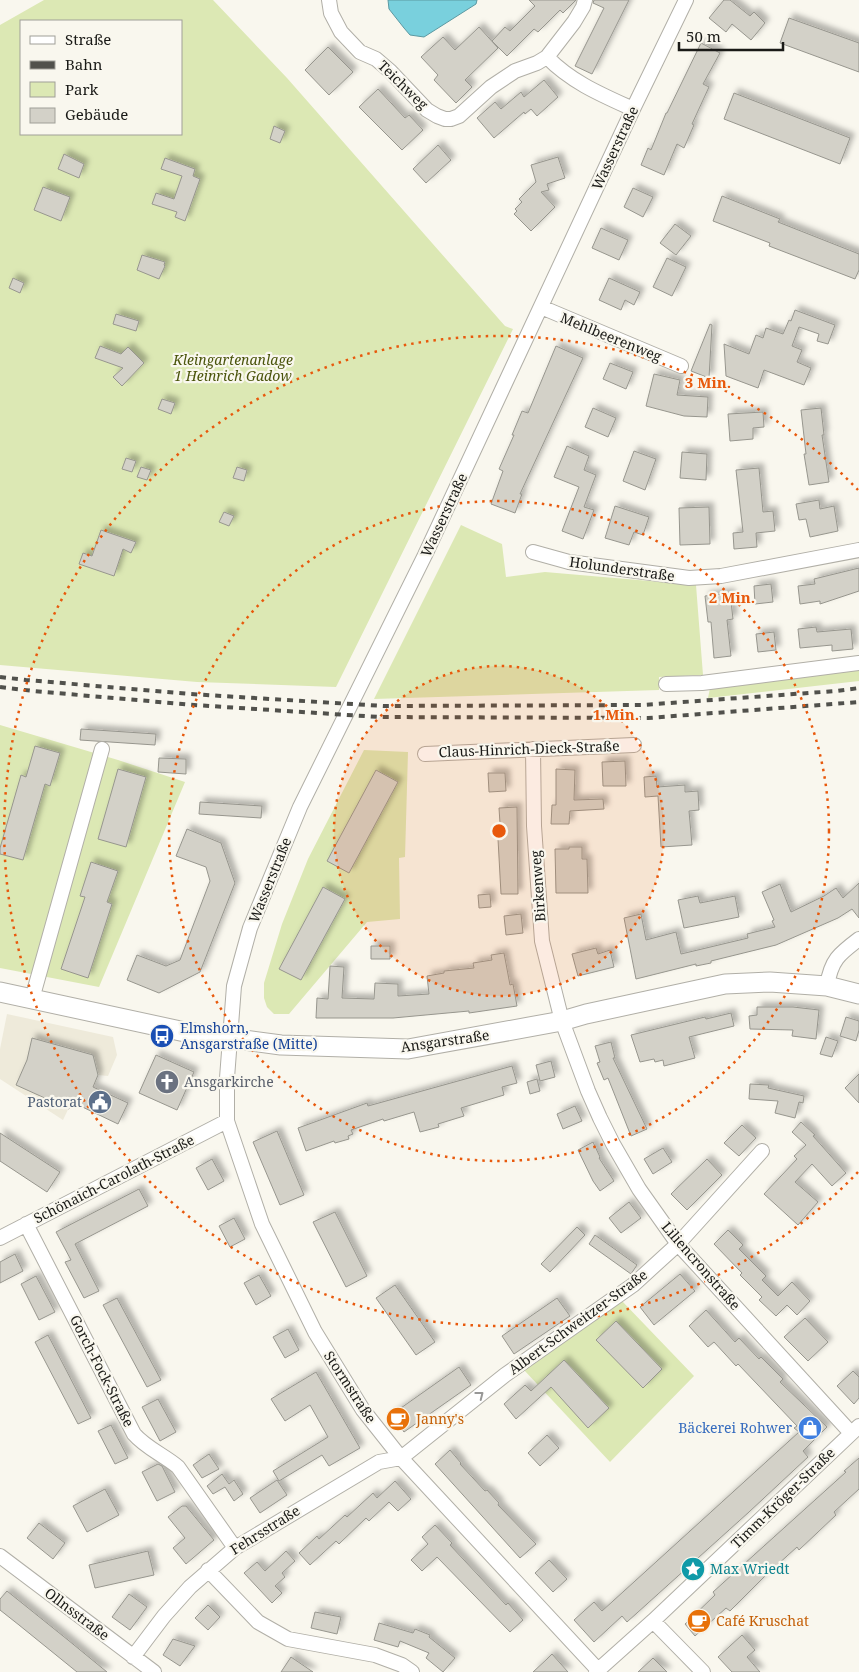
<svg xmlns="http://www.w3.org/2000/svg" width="859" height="1672" viewBox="0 0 859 1672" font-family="'Noto Serif',serif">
<defs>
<filter id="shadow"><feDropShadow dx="4.5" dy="-4.5" stdDeviation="2.5" flood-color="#0004"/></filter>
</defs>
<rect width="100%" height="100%" fill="#f9f7ee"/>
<!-- built -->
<path fill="#eeeada" d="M7,1014L113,1037L117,1055L108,1076L98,1075L93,1087L81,1082L63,1120L0,1079V1049Z"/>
<!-- green -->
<path fill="#dce8b4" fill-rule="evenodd" d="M44,0H213L287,78L505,326L513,329L336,687L197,682L0,665V25ZM21,21H181V134H21Z
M461,525L502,544L506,577L545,572L696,585L703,675L659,677V690L374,699Z
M859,670V681L708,698L710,688Z
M0,725L118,760L185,782L99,987L0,968Z
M364,750L408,752L405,857L399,858L400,919L367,922L289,1014H274L267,1007L264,998V983L282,924L308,859Z
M622,1301L694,1376L610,1462L524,1370Z"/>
<!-- water -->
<path fill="#79d0dd" stroke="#5c99a2" d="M388,0H477L476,4L424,37L410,35L404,28L389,9Z"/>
<!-- building -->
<path fill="#d3d1c8" stroke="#97968e" filter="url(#shadow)" d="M529,0H576L563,13L560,10L538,32L534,29L507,56L492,41L505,27L510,31L535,6Z
M594,0H629L592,74L575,66L604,8L593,3Z
M724,0H730L750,16L754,12L765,23L751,40L732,24L726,32L709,18Z
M789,18L859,43V72L780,43Z
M479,27L498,48L465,80L472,87L456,103L434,80L438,75L421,57L443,37L455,50Z
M701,43L720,53L703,84L709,87L692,124L694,125L684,148L677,144L664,175L641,165L648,148L651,150L666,113H667Z
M328,47L353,72L329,95L305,70Z
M544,80L558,97L537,116L531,109L525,114L524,112L494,138L477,118L495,102L501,109L521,92L524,97Z
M378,89L405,118L409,115L423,130L402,150L359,107Z
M734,93L850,138L840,164L724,119Z
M274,126L285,131L280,143L270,139Z
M438,145L451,160L426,183L413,169Z
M64,154L84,164L79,178L58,169Z
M558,157L565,178L547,184L549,190L541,192L555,207L531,231L514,214L517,211L515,209L522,202L519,199L536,182L531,165Z
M165,158L195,169L193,176L200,179L185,221L175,217L177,212L152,204L156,193L174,199L182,176L161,169Z
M43,187L70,197L61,221L34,210Z
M633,188L653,197L643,217L624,207Z
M722,196L780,219L778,222L859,254V270L855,279L769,246L770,243L713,221Z
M675,224L691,236L676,255L660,243Z
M601,228L628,240L619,260L592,248Z
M142,255L165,262L164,265L165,266L159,279L137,270Z
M667,258L686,267L672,296L653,287Z
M13,278L24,283L20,293L9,288Z
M609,278L640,292L634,305L625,300L621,310L599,300Z
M795,310L835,325L828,344L817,341L819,334L799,327L792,346L802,350L797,362L811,368L804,385L764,370L758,388L726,376L724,344L749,354L756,335L763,338L766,328L783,334L789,320L791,321Z
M116,314L139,321L136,331L113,324Z
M710,324L712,325L709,378L691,371Z
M100,346L121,354L128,347L144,363L122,386L113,377L123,368L95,358Z
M556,346L583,358L520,494H522L515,513L491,504L503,471L499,469L514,435H512L522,411L528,413Z
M610,363L633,372L626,389L603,379Z
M654,374L680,380L677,395L708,397L707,417L684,416L646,406Z
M162,399L175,403L171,414L158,409Z
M593,408L616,418L608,437L585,427Z
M821,408L824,435H822L829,482L809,485L804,454H806L801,410Z
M763,412L764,427L753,428V439L730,441L728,414Z
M567,446L589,456L584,470L596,475L584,507L594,510L583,539L562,531L579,487L554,477Z
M634,451L656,459L645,490L623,481Z
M682,452L707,454L706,480L680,478Z
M126,458L136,461L132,472L122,469Z
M141,467L151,470L147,480L137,477Z
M237,467L247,470L244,481L233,478Z
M759,468L763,512L773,511L775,531L756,533L757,547L734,549L733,533L743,532L736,470Z
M819,500L820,509L834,506L838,531L810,537L806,519L799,520L796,504Z
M615,506L649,517L643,535L634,532L629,545L605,538Z
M709,507L710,544L680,545L679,508Z
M224,512L234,516L229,526L219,522Z
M101,530L136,542L131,553L123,549L114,576L79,564L83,553L92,556Z
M859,568V591L820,604V601L800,604L798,586L815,584L814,579Z
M771,584L773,602L755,604L754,586Z
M730,593L733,619L727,620L731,656L714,658L711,622H708L705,596Z
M816,627L817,632L851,629L853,649L832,651V645L800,648L798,629Z
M774,632L776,650L758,652L756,634Z
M81,729L156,734L155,745L80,740Z
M35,746L60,753L50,786L45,784L23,860L0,854V848L21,775L26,777Z
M159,758L186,759V774L158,772Z
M625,761L626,786H603L602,762Z
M118,769L146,777L126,847L98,839Z
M556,769L575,770L574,800L603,799L604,809L570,811L569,824H551L552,805H556Z
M376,770L398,782L349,873L327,861Z
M488,773H505L506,791L489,792Z
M656,776L657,787L685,785V792L698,791L699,810L689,811L692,845L661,847L658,796L645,797L644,777Z
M200,802L262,806L261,818L199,814Z
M517,807L518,894H501L498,839H501L499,808Z
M187,829L221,843L235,883L200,972L159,993L127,980L137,955L166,966L180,960L210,881L206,867L176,856Z
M569,847H582V859H587L588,893H556L555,849H569Z
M91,862L118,871L107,902L112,904L88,978L61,969L85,897L80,896Z
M859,883V918L852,909L838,918L776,945L711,961V963L696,966V964L636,979L624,918L641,914L646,940L676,932L681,954L748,938L747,934L775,927L772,921L774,920L762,892L780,884L791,912L824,896L836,888L843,898Z
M323,887L345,899L301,980L279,969Z
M490,894L491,907L479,908L478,895Z
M698,896L700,903L735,896L739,917L684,928L678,900Z
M521,914L523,933L506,935L504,916Z
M371,946H390V959H371Z
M596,948L598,954L610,950L614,967L578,976L572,954Z
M504,953L510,985L513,984L517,1006L469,1013V1011L393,1018H316L317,998L328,999L330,966L344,967L342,998L374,999L375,983L398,984V996L429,994L427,976L444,973V971L474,968L473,963L492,960L491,955Z
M757,1007H793L819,1010L816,1039L792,1036L793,1030L750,1029L749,1016L757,1015Z
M731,1013L734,1026L689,1037L695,1058L664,1066L663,1060L655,1062L654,1059L640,1062L631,1035L705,1017L706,1019Z
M846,1017L859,1021V1030L856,1041L840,1036Z
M826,1037L838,1041L832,1057L820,1054Z
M32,1038L93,1055L98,1075L93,1087L128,1103L118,1124L72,1102L69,1109L16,1085L27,1060Z
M611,1042L615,1058H613L647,1129L631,1136L608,1078L604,1080L597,1063L600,1062L595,1046Z
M156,1055L194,1072L177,1110L139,1093Z
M551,1061L555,1077L540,1081L536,1065Z
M512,1066L517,1083L502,1087L504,1095L461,1108L464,1116L438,1124L439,1127L420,1132L414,1112L384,1121L383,1119L351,1130L353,1134L348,1136L349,1139L335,1143L334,1141L306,1151L298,1128L367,1103L368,1106Z
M859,1074V1103L845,1088Z
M537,1079L540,1091L530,1094L527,1082Z
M750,1084L769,1085L768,1088L804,1096L803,1103L799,1102L795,1118L775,1113L778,1101L749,1099Z
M575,1106L582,1121L563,1129L557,1114Z
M801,1122L815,1135L813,1136L846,1173L832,1186L812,1164L795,1182L818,1202L798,1225L764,1194L797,1159L794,1156L806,1145L792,1132Z
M742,1125L756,1138L739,1156L724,1143Z
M277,1131L304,1195L280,1205L253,1142Z
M0,1133L60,1172L47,1192L0,1161Z
M593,1142L600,1157L599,1158L614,1181L600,1191L593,1181L578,1150Z
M663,1148L672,1162L653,1174L644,1159Z
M212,1159L224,1181L208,1190L196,1168Z
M707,1159L722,1175L687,1210L671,1194Z
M139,1189L148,1206L75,1244L99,1291L84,1298L65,1262L71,1260L56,1232Z
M629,1202L641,1218L621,1233L609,1218Z
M335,1212L367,1276L346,1287L313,1222Z
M234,1218L245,1239L230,1247L219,1226Z
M577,1227L585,1235L550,1272L541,1264Z
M728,1230L743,1245L739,1249L766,1276L762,1280L778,1296L792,1282L810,1301L797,1315L787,1305L776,1316L759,1300L762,1297L740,1275L742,1273L714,1244Z
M595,1235L637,1265L631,1274L589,1244Z
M15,1254L23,1271L0,1283V1262Z
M680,1274L695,1291L654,1325L640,1307Z
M259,1275L271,1296L256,1305L244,1283Z
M36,1276L55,1312L39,1320L21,1284Z
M395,1285L435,1342L416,1355L376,1298Z
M117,1298L161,1380L147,1387L103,1305Z
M557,1298L570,1316L514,1354L502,1336Z
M706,1310L735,1342L739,1338L759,1359L761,1357L783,1379L780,1382L827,1427L803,1451L808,1457L749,1512L627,1622L622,1616L594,1642L574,1620L594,1602L602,1611L799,1432L794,1428L797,1426L738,1364L736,1366L714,1342L708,1347L689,1326Z
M805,1318L828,1342L808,1361L784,1337Z
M616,1321L662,1369L643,1388L596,1340Z
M288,1329L299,1350L285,1358L273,1337Z
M48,1335L91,1418L78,1424L35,1342Z
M564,1360L609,1408L588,1428L551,1387L516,1419L504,1404L525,1385L531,1391Z
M459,1367L471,1385L404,1432L391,1415Z
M853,1371L859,1377V1398L854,1404L837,1386Z
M316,1372L360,1448L329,1466L322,1455L279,1481L273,1471L328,1437L310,1405L285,1421L271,1399Z
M158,1399L176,1432L160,1441L142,1407Z
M111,1425L128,1458L115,1464L98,1431Z
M547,1435L559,1448L540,1466L528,1453Z
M450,1450L461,1463L460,1464L485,1491L487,1490L499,1503L498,1505L536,1544L520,1558L435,1464Z
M209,1454L219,1469L202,1478L193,1465Z
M859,1458V1489L834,1512L836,1515L799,1550L797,1547L766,1575L730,1611L726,1608L695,1636L685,1624L715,1595L713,1592L846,1472L844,1471Z
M158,1464L162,1466L175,1492L157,1501L142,1472Z
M222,1474L229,1484L234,1480L243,1494L234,1501L225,1487L213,1494L207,1486Z
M277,1480L287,1495L260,1513L250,1498Z
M395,1481L411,1499L398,1511L389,1502L369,1521L366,1518L339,1544L336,1541L310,1565L299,1553L317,1536L319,1539L345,1515L347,1517L373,1493L377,1498Z
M105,1489L119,1515L87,1532L73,1506Z
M182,1506H186L214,1540L186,1564L173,1548L185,1538L168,1517Z
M39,1523L65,1543L53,1559L27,1538Z
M435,1525L452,1543L450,1545L506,1605L508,1603L523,1620L510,1632L437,1557L422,1571L411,1560L428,1544L422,1537Z
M148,1551L154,1575L95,1588L89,1565Z
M286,1551L295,1561L282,1573L285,1577L275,1586L282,1593L272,1603L244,1573L257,1562L265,1571Z
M549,1560L567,1579L553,1592L535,1573Z
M7,1591L68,1640L107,1672H77L19,1625L0,1610V1599Z
M129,1594L147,1607L130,1630L112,1617Z
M208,1605L220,1617L208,1630L195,1618Z
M315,1612L341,1617L337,1634L311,1628Z
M379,1623L413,1633L415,1629L430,1635L429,1637L455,1658L443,1672L426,1658L429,1653L400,1641L398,1647L374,1640Z
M742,1635L755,1650L747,1657L760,1672H732L718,1657Z
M173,1639L195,1646L180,1666L163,1655Z
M552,1654L568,1672H533L547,1659Z
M291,1657L313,1672H281Z
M653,1658L667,1672H638Z"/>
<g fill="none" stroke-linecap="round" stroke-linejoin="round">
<!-- street casing -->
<g stroke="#b1afa7" stroke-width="16">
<path id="street" d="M329,0L331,13L341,32L360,52L376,59L390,71L427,110L437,116L445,119H451L459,116L491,87L515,71L537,63L547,57L574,22L583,7L585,0
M547,57C571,82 602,95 633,109
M541,307L681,366
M533,552L569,562L689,578L721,576L859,550
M666,684L702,683L859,663
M533,749L534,826L542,941L562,1021L588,1091L600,1118L613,1144L639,1189L678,1244L851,1433
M425,754L634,745
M827,986C831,960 839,954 859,939
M32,999L102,749
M26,1224L134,1434C146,1448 164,1455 178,1467L235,1548
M0,1238L227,1121
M0,1556L154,1672
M208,1570L258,1622L288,1639L375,1655L402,1665L412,1672
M653,1621L703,1672
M133,1657L164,1616L190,1587L235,1548L379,1462L401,1458L505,1375L633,1285L678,1244L762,1151
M598,1670L401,1458L363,1410L315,1332L262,1224L227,1121V1078L234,986L250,928L300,807L425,555L633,109L686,0
M596,1672L653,1621L859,1426"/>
</g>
<!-- secondary casing -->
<g stroke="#b1afa7" stroke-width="21">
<path id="secondary" d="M0,992L185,1032L281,1045L408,1049L562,1021L586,1014L725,984L770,982L827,986L859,994"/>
</g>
<!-- street -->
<use href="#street" stroke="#fff" stroke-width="14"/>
<!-- secondary -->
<use href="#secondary" stroke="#fff" stroke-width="19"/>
<!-- rail -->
<path stroke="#51514c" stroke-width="4" stroke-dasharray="6 6" stroke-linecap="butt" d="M0,677L26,680L191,694L383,706L642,705L836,691L859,688
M0,687L33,691L194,705L379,717L648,718L859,702"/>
</g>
<!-- one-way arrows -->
<defs><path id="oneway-chevron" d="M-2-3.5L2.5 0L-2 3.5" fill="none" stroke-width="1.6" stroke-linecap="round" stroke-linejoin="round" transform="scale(1.25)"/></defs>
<use stroke="#989897" href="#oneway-chevron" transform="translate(480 1395) rotate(-38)"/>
<!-- distance rings -->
<circle cx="499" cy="831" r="165" fill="#e8590c" fill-opacity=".12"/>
<g fill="none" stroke="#e8590c" stroke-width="2.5" stroke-dasharray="2.5 5">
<circle cx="499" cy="831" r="165"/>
<circle cx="499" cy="831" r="330"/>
<path d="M858 1172A495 495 0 1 1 858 490"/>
</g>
<!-- icons -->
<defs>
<g id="bus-disc" transform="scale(1.25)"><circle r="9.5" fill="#1a4fb4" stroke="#f9f7ee"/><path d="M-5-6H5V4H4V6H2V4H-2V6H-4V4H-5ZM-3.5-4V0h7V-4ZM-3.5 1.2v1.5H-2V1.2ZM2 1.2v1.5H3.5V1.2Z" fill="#fff"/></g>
<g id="church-disc" transform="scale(1.25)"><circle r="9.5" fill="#6b7280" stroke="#f9f7ee"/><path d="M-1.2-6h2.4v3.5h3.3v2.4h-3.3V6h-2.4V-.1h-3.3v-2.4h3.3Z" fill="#fff"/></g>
<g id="civic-disc" transform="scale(1.25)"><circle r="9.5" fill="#5c6f8a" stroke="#f9f7ee"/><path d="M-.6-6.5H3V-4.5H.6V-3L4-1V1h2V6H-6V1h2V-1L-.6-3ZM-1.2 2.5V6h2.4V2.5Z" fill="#fff"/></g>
<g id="cafe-disc" transform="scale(1.25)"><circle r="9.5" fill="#e8710a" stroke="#f9f7ee"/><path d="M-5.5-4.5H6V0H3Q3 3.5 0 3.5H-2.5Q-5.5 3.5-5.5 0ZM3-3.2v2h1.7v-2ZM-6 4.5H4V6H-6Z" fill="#fff"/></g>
<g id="shop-disc" transform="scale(1.25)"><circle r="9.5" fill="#3f7fe0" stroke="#f9f7ee"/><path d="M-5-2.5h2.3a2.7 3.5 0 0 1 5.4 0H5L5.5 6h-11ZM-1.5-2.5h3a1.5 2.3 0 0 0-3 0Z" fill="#fff"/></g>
<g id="sight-disc" transform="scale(1.25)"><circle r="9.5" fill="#0f9aa8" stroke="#f9f7ee"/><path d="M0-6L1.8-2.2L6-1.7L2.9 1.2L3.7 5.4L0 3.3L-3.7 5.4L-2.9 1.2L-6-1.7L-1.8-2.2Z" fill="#fff"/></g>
</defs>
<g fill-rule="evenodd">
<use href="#bus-disc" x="162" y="1036"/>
<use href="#church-disc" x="167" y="1082"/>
<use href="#civic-disc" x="100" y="1102"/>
<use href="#cafe-disc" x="398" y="1419"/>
<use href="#shop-disc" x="810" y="1428"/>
<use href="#sight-disc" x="693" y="1569"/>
<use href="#cafe-disc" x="699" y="1621"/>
</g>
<g text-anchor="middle" stroke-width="4.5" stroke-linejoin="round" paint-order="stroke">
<!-- street labels -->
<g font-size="14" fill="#1a1a17" stroke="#f9f7ee">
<text transform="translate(403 85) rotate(44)" y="5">Teichweg</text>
<text transform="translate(615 148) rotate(-65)" y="5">Wasserstraße</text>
<text transform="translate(611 337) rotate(22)" y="5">Mehlbeerenweg</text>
<text transform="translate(444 515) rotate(-65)" y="5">Wasserstraße</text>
<text transform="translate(622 569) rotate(8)" y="5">Holunderstraße</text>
<text transform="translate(529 749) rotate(-2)" y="5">Claus-Hinrich-Dieck-Straße</text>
<text transform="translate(270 880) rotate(-68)" y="5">Wasserstraße</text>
<text transform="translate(538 886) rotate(-94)" y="5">Birkenweg</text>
<text transform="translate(445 1041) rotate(-8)" y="5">Ansgarstraße</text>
<text transform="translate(114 1179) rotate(-27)" y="5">Schönaich-Carolath-Straße</text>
<text transform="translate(701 1266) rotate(49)" y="5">Liliencronstraße</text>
<text transform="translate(578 1322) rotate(-36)" y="5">Albert-Schweitzer-Straße</text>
<text transform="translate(102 1371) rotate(63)" y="5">Gorch-Fock-Straße</text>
<text transform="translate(350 1387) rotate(57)" y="5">Stormstraße</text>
<text transform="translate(783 1498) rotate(-44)" y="5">Timm-Kröger-Straße</text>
<text transform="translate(265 1530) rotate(-32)" y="5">Fehrsstraße</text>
<text transform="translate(77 1614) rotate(37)" y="5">Ollnsstraße</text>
</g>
<!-- park labels -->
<g font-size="14" font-style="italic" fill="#4a540b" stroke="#f9f7ee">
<text x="233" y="365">Kleingartenanlage<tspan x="233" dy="16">1 Heinrich Gadow</tspan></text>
</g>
<!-- transit labels -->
<g font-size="14" fill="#164399" stroke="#f9f7ee" text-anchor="start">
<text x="180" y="1033">Elmshorn,<tspan x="180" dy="16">Ansgarstraße (Mitte)</tspan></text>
</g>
<!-- worship labels -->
<g font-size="14" fill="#5b616d" stroke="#f9f7ee" text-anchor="start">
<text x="184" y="1087">Ansgarkirche</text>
</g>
<!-- service labels -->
<g font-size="14" fill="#4e5e75" stroke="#f9f7ee" text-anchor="end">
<text x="82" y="1107">Pastorat</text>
</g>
<!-- food labels -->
<g font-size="14" fill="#c56008" stroke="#f9f7ee" text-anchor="start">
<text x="416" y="1424">Janny's</text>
<text x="716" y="1626">Café Kruschat</text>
</g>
<!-- shop labels -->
<g font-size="14" fill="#366cbe" stroke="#f9f7ee" text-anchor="end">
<text x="792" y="1433">Bäckerei Rohwer</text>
</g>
<!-- culture labels -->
<g font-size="14" fill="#0d838f" stroke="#f9f7ee" text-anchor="start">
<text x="710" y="1574">Max Wriedt</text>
</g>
</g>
<circle cx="499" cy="831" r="8" fill="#e8590c" stroke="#f9f7ee" stroke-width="2.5"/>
<g font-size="15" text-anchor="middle" font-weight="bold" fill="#e8590c" stroke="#f9f7ee" stroke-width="4.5" stroke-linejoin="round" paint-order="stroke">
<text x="708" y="388">3 Min.</text>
<text x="732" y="603">2 Min.</text>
<text x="616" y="720">1 Min.</text>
</g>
<!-- legend -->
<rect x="20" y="20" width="162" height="115" fill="#f9f7ee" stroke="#a09f98"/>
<rect x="30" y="36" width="25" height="8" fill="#ffffff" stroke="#a09f98"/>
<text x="65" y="45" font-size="15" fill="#1a1a17">Straße</text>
<rect x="30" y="61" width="25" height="8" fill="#51514c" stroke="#a09f98"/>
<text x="65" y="70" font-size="15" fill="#1a1a17">Bahn</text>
<rect x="30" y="82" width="25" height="15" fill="#dce8b4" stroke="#a09f98"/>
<text x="65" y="95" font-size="15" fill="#1a1a17">Park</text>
<rect x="30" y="108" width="25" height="15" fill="#d3d1c8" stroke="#a09f98"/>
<text x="65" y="120" font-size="15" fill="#1a1a17">Gebäude</text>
<!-- scale -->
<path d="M679 42v8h104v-8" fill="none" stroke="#1a1a17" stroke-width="2.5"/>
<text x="686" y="42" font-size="15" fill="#1a1a17" stroke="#f9f7ee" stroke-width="4" paint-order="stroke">50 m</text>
</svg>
